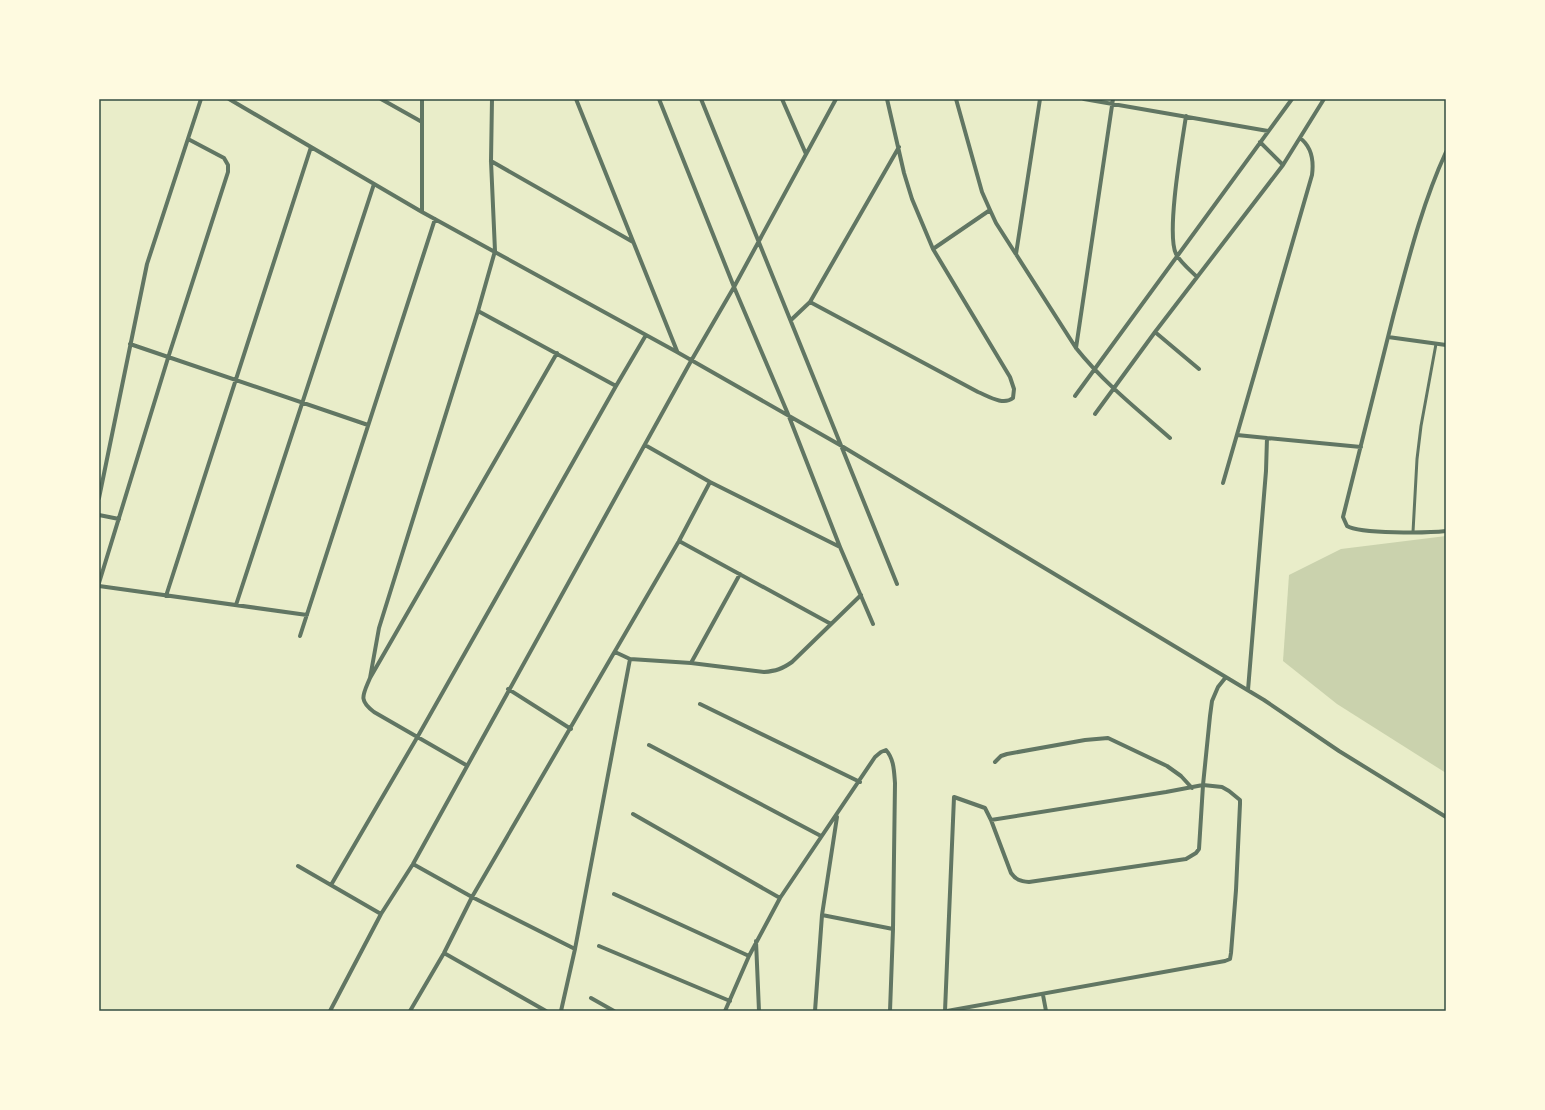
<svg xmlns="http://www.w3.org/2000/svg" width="1545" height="1110" viewBox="0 0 1545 1110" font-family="Montserrat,sans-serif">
<rect width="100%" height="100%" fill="#e9edc9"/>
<!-- green -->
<path fill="#cad2ad" d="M1446,536V773L1337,704L1283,661L1289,575L1341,549Z"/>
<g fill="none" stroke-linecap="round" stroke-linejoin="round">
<!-- service -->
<path stroke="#617663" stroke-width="3" d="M1413,532L1417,459L1421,426L1436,344"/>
<!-- minor -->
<path stroke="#617663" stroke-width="4" d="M229,99L422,212L677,352L840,445L1264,700L1339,751L1446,817
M381,99L422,122
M576,99L677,351
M659,99L734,287L788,414L840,547L873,624
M701,99L897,584
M782,99L806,154
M956,99L982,192L990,210L996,223L1076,348C1104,383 1137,409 1170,438
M1084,99L1268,131
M1186,116C1182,143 1166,233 1176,254C1180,262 1191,271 1197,277
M1260,142L1283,165
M1446,152C1422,204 1408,261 1393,317C1376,383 1360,450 1343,517L1347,526C1360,534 1428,533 1446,531
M491,161L633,242
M422,212V99
M933,249L990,210
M1016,254L1040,99
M810,302L978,392C988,396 1003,406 1013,398L1014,389L1010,377L933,249L912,199L904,173L887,99
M478,311L616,386
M791,320L810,302L899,147
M1155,332L1199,369
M1388,337L1446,345
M130,344L368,425
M1076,348L1113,99
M1075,396L1292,99
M1095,414L1155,332L1283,165L1324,99
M1237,435L1361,447
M645,445L710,482L840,547
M1223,483L1312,175C1314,160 1312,147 1300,138
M99,498L147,264L201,99
M99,515L119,519
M679,541L831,624
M99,583L168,358L228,172V165L224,158L188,139
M99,586L307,615
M166,596L311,147
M236,605L374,184
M300,636L435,219
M630,659L691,663L764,672C776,671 782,669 792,662L861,595
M691,663L740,574
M370,678L379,628L478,311L495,251L491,161L492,99
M508,689L571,729
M1248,690L1266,471L1267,438
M700,704L860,782
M649,745L821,836
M995,762L1001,756L1007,754L1085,740L1108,738L1167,766L1181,776L1192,788
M466,765L374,712C358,700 363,695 370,678L557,353
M633,814L780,898
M413,864L472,897L575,949
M298,866L381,914
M331,885L418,736L616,386L646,335
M614,894L749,956
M822,915L893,929
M756,941L759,1011
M599,946L730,1001
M444,953L546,1011
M1043,995L1046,1011
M591,998L614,1011
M330,1011L381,914L413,864L691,361L734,287L836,99
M410,1011L444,953L472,897L679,541L710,482
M561,1011L575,949L630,659L615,652
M725,1011L749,956L780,898L875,757L881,752L886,750C894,759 894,771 895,783L893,929L890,1011
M815,1011L822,915L837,817
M945,1011L954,797L985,808L991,820L1011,873C1016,880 1020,881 1029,882L1186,859L1196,853L1199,849L1203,785L1210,716L1212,701L1218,687L1226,677
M947,1011L1225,961L1230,959L1231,953L1236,890L1240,804V800L1229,791L1222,787L1203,785L1166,792L991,820"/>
</g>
<!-- border -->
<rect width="1545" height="1110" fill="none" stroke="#fefae0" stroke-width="200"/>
<rect x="100" y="100" width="1345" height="910" fill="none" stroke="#344e41" stroke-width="1.5"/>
</svg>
